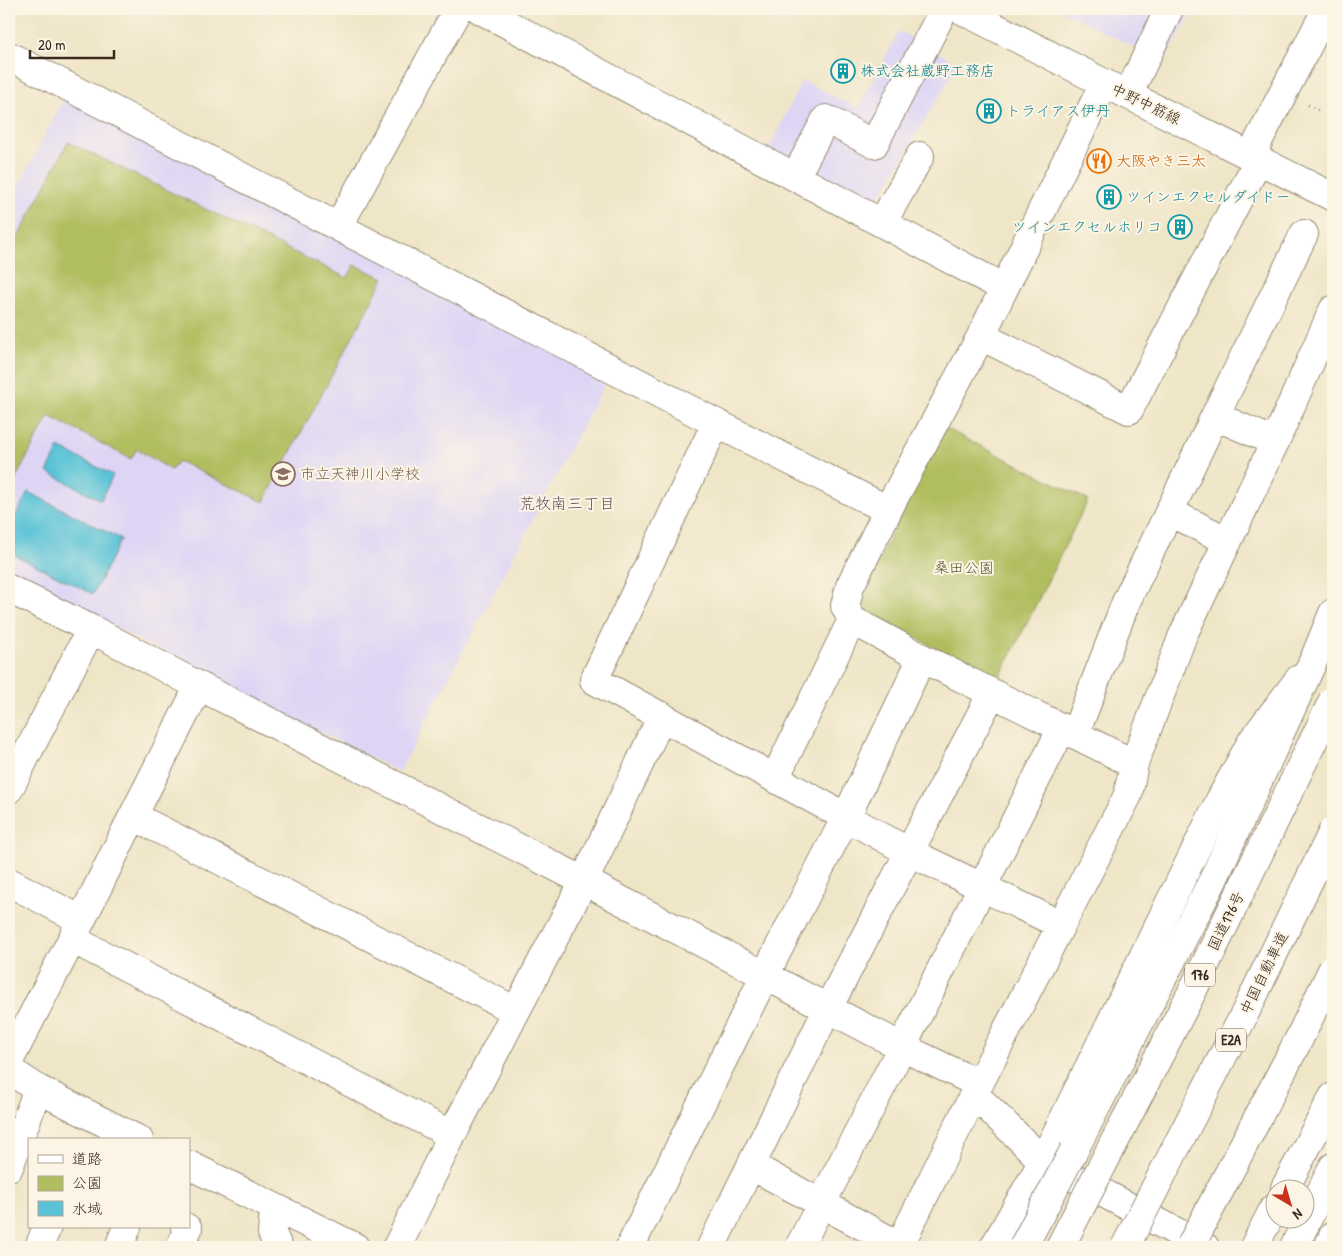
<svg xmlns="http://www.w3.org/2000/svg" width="1342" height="1256" viewBox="0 0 1342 1256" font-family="'Patrick Hand','Klee One',sans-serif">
<rect width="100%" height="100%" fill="#fcf5e5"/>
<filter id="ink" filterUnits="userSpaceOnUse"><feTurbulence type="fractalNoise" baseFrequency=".02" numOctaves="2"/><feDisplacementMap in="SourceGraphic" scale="10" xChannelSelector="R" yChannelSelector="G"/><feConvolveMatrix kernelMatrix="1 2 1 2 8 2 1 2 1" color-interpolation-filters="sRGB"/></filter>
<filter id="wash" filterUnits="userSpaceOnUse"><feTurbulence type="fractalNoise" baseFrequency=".0096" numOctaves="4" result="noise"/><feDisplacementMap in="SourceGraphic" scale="20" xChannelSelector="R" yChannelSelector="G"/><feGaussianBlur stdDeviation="1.12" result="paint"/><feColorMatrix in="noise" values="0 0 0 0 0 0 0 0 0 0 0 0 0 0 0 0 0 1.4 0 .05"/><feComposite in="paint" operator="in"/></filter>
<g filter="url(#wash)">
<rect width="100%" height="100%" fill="#efe5c7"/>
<!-- built -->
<path fill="#ded5f5" d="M1058,9H1194L1164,62Z
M899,31L958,64L875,205L769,149L802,80L858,109Z
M64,99L610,374L399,772L9,574V205Z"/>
<!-- green -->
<path fill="#b1be60" stroke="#76743f" d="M68,142L347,278L355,265L384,278L264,502L178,461L171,470L137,449L131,459L49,416L9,491V254Z
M945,428L1088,500L998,681L864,610L860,596Z"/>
<!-- water -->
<path fill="#5ac3d7" stroke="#4a767a" d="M59,448L113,475L101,500L47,472Z
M28,492L121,539L93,594L9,552V529Z"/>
</g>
<g filter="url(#ink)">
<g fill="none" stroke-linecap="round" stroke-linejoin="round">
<!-- minor casing -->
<g stroke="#958872" stroke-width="30">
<path id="minor" d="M479,9L1004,288
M9,56L716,423L888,510
M1128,95L1169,9
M1251,155L1321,20L1333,26
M795,177L826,119L874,144L944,9
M882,223L920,156
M338,227L458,9
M981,336L1129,410L1259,159
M1215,416L1304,234
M1169,512L1228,541
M9,589L91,629L199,686L584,881L902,1047L979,1084
M922,658L846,817L909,852L1061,925
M199,686L133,816L516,1011L452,1135L397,1247
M1062,728L922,658L852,620L845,606L850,586L894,498L981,336L1104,83
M1075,734L1126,602L1215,416L1275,442
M1134,764L1183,635L1275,442L1333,310
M775,778L852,620
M9,789L91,629
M9,882L81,920
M72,939L452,1135
M516,1011L584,881L662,716
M9,1061L72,939L133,816
M9,1070L38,1089L139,1140
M974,1094L1043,1161L1205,1247
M189,1165L355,1247
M752,1166L900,1246
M9,1167L38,1089
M274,1208L272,1233L278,1247
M39,1247L47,1227
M119,1247L127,1227
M180,1247L188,1229L185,1227
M630,1247L765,975L846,817L594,680L716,423
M711,1247L828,1008L992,693
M799,1247L902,1047L1062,728L1134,764L1128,795L979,1084L899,1247
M994,1247L1043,1161L1220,800L1252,741L1299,679
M1328,1247L1333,1236"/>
</g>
<!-- major casing -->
<g stroke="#958872" stroke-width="30">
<path id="major" d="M960,9L1104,83L1333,197"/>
</g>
<!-- highway casing -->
<g stroke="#958872" stroke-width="30">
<path id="highway" d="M1074,1150L1213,880L1315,657L1333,613
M1285,1188L1333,1097
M1254,1247L1274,1208
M1294,1247L1333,1167"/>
</g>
<!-- path -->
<path stroke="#958872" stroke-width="3" stroke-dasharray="1 4" stroke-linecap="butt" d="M1308,105L1320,111"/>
<!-- minor -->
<use href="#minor" stroke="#fff" stroke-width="28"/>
<!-- major -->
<use href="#major" stroke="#fff" stroke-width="28"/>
<!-- highway -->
<use href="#highway" stroke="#fff" stroke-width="28"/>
<!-- highway-bridge casing -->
<g stroke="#958872" stroke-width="30" stroke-linecap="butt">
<path id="highway-bridge" d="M1023,1247L1074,1150
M1060,1247L1193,990L1333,700
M1125,1247L1245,1013L1333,831
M1190,1247L1299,1039L1333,968"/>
</g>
<!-- highway-bridge -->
<use href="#highway-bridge" stroke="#fff" stroke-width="28"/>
</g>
</g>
<!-- icons -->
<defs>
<g id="building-ring" transform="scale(1.25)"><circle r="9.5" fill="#fcf5e5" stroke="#0f9aa8" stroke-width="1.5"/><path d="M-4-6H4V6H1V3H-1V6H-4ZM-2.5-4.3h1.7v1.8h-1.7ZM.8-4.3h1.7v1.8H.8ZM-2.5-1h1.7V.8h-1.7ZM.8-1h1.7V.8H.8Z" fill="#0f9aa8"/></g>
<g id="restaurant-ring" transform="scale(1.25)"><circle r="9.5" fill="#fcf5e5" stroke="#e8710a" stroke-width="1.5"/><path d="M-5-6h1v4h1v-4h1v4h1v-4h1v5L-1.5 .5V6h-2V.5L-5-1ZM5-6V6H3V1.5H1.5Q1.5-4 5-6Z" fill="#e8710a"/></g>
<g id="school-ring" transform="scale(1.25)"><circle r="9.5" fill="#fcf5e5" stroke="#8d6e63" stroke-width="1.5"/><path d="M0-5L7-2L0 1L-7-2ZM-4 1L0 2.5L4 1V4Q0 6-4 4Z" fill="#8d6e63"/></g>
</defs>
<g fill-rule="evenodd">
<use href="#building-ring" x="843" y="71"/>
<use href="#building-ring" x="989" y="111"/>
<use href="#restaurant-ring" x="1099" y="161"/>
<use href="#building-ring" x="1109" y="197"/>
<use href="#building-ring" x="1180" y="227"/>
<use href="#school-ring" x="283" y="474"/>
</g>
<g text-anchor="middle" stroke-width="4" stroke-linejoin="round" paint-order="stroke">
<!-- shield labels -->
<g fill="#fcf5e5" stroke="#75675a" stroke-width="1">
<rect x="1185" y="963.5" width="30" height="23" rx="4"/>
<rect x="1216" y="1028.5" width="30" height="23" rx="4"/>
</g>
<g font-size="14" font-weight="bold" fill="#3b2a1e">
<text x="1200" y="980">176</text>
<text x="1231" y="1045">E2A</text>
</g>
<!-- culture labels -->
<g font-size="15" fill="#0d838f" stroke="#fcf5e5" text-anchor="start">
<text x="860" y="76">株式会社蔵野工務店</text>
<text x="1006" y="116">トライアス伊丹</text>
<text x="1126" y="202">ツインエクセルダイドー</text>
<text x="1162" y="232" text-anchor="end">ツインエクセルホリコ</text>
</g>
<!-- street labels -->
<g font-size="15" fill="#3b2a1e" stroke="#fcf5e5">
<text transform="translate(1146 104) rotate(26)" y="5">中野中筋線</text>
<text transform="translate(1226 921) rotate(-64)" y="5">国道176号</text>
<text transform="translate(1264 973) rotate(-64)" y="5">中国自動車道</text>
</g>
<!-- food labels -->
<g font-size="15" fill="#c56008" stroke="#fcf5e5" text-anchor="start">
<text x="1116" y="166">大阪やき三太</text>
</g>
<!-- education labels -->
<g font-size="15" fill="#785e54" stroke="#fcf5e5" text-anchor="start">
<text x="300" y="479">市立天神川小学校</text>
</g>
<!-- park labels -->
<g font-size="15" fill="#5e5632" stroke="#fcf5e5">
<text x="964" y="573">桑田公園</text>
</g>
<!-- neighbourhood labels -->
<g font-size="16" fill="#694f5b" stroke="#fcf5e5">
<text x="567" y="509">荒牧南三丁目</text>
</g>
</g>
<!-- margin -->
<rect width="1342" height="1256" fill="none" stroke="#fcf5e5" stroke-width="30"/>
<!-- legend -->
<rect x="28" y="1138" width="162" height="90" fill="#fcf5e5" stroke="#afa495"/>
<rect x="38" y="1155" width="25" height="8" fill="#ffffff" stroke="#afa495"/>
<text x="72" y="1164" font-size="15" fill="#3b2a1e">道路</text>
<rect x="38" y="1176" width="25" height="15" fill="#b1be60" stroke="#afa495"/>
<text x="72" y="1188" font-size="15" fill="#3b2a1e">公園</text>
<rect x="38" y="1201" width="25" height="15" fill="#5ac3d7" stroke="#afa495"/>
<text x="72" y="1214" font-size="15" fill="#3b2a1e">水域</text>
<!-- north arrow -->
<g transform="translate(1290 1204) rotate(142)"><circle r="24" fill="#fcf5e5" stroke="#afa495"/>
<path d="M0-4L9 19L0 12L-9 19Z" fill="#c8321e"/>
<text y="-8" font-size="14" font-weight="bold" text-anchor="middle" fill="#3b2a1e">N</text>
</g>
<!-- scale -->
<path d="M30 50v8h84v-8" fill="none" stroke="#3b2a1e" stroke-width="2.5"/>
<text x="38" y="50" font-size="15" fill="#3b2a1e" stroke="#fcf5e5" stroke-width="4" paint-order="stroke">20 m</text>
</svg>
